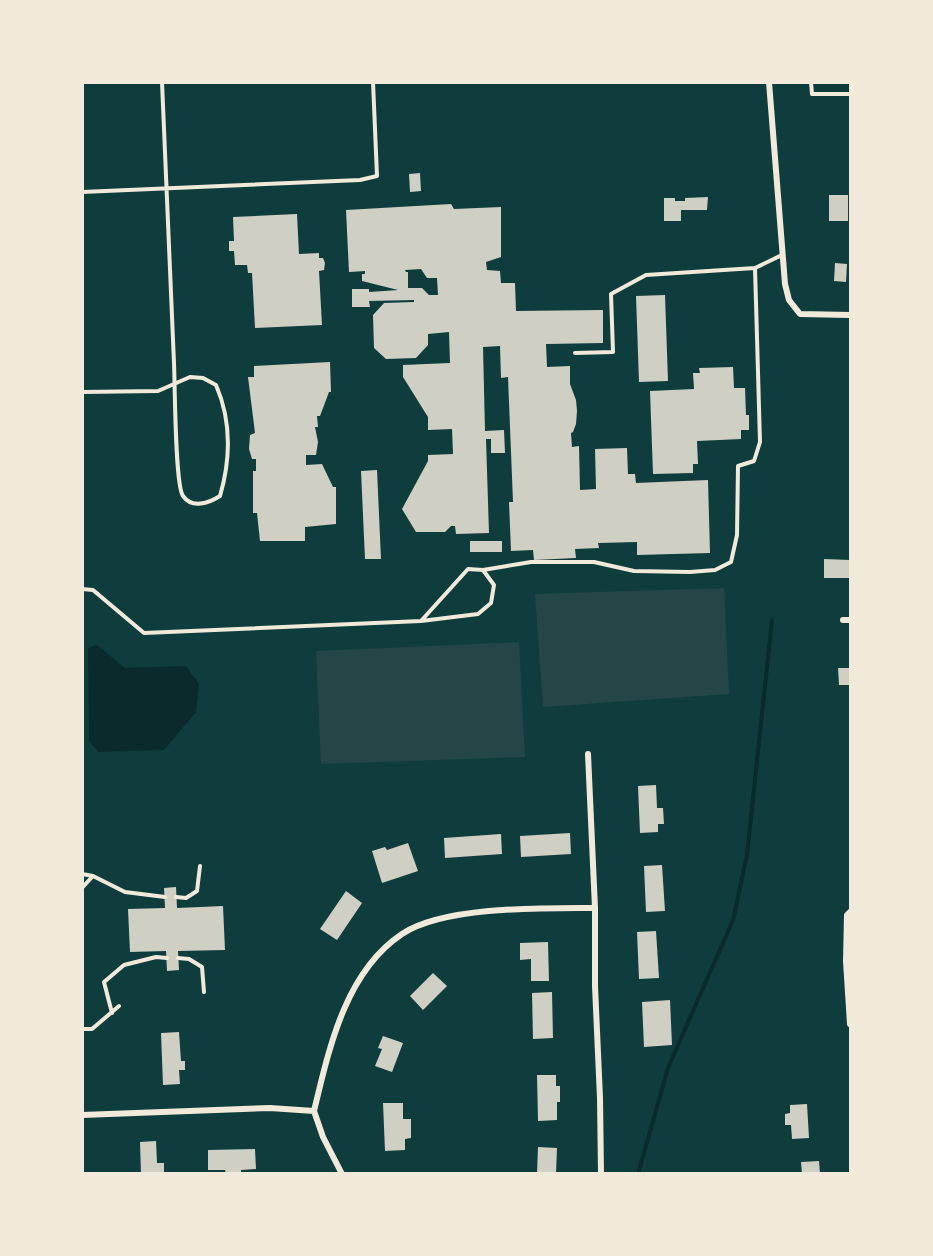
<svg xmlns="http://www.w3.org/2000/svg" width="933" height="1256" viewBox="0 0 933 1256" font-family="Roboto,sans-serif">
<rect width="100%" height="100%" fill="#0f3d3e"/>
<!-- green -->
<path fill="#244646" d="M724,588L729,694L543,707L535,594Z
M519,642L525,757L321,764L316,651Z"/>
<!-- water -->
<path fill="#0a2a2b" d="M97,645L125,668L186,666L199,684L196,712L164,750L98,752L89,741L88,648Z"/>
<g fill="none" stroke-linecap="round" stroke-linejoin="round">
<!-- stream -->
<path stroke="#0a2a2b" stroke-width="4" d="M638,1174L668,1068L733,920L747,855L772,620"/>
</g>
<!-- building -->
<path fill="#cfcfc3" fill-rule="evenodd" d="M420,173L421,191L410,192L409,174Z
M829,195H848V221H829Z
M708,197L707,210H681V221H664V198H675V201H685V198Z
M451,204L454,209L501,207V257L486,262L487,270L500,271L501,283H515L516,311L603,310V343L546,344L547,367L570,366V384L576,400L577,411L576,424L573,432L571,433L572,447L579,446L580,490L596,489L595,449L627,448L628,474H635L636,483L708,480L710,553L637,555V542L598,543L599,548L575,549L576,558L534,560L533,550L511,551L509,502H513L508,377L501,378L500,346L483,347L485,431L504,430L505,453H491V439H486L489,533L456,534L455,526H451L445,532H416L402,509L428,461V455L453,454L452,429L428,430V417L403,377V365L450,363L449,332L428,334V345L416,358L386,359L374,348L373,315L384,303L414,302V300L369,301L370,307H352V289H369V292L398,290L362,281V274H365V271L349,272L346,210ZM421,269L427,278H437L438,295H429L422,288H408V272H406L405,270Z
M297,214L299,254L319,253V258H323L325,263L324,270L319,271L322,325L255,328L252,273H248L247,265H235L234,251H229V241H234L233,217Z
M835,263L847,264L846,282L834,281Z
M665,295L668,381L639,382L636,296Z
M330,362L331,392H329L320,416H317L318,427H315L318,442L316,455H306V465L322,464L333,487H336V524L305,527V541H260L257,513H253V471H256V459H252L249,449L250,435L255,433L248,377H254V366Z
M733,367L734,388H745L746,415H749V430H741V439L697,441L698,464H693V473L653,474L650,391L694,389L693,373H700L699,368Z
M377,470L381,559H365L361,471Z
M470,541H502V552H470Z
M824,559L850,560V578H824Z
M838,668H850V685H839Z
M656,785L657,808H663L664,824H658V832L640,833L638,786Z
M570,833L571,854L521,857L520,836Z
M501,834L502,854L445,858L444,838Z
M408,843L418,871L382,883L372,851L385,847L387,850Z
M662,865L665,911L646,912L644,866Z
M176,887L177,908L223,906L225,950L178,951L179,970L167,971L166,951L130,952L128,909L165,908L164,888Z
M346,891L362,903L337,940L320,929Z
M656,931L659,978L639,979L637,932Z
M548,942L549,981H531V959L520,960V943Z
M433,973L447,986L423,1010L410,996Z
M552,992L553,1038L533,1039L532,993Z
M670,1000L672,1045L644,1047L642,1002Z
M179,1032L181,1061H185V1070H179L180,1084L163,1085L161,1033Z
M383,1036L403,1043L392,1072L375,1066L382,1049L378,1048Z
M537,1075H556V1086H560V1102H557V1120L538,1121Z
M383,1103H403V1119H411V1138L405,1139V1150L385,1151Z
M807,1104L809,1138L792,1139L791,1125H785V1114L790,1113V1105Z
M156,1141L157,1163H164V1174H141L140,1142Z
M538,1147L557,1148L556,1174H537Z
M255,1149L256,1169L241,1170V1174H226L225,1170H208V1150Z
M819,1161L820,1174H802L801,1162Z"/>
<g fill="none" stroke-linecap="round" stroke-linejoin="round">
<!-- service -->
<path stroke="#f1e9da" stroke-width="4" d="M811,82L812,94H850
M82,192L360,180L377,176L373,82
M575,353L613,352L611,294L646,275L755,268
M82,392L158,391L190,377L203,378L216,385C232,422 231,458 220,496C209,503 192,509 183,496C175,485 175,385 174,363L162,82
M483,570L531,562H594L634,571L690,572L715,570L731,562L737,535L738,466L754,461L760,442L755,268L782,255
M82,589L93,590L144,633L421,621L478,614L491,603L494,585L483,570L468,569L421,621
M82,874L93,876L125,892L165,897
M82,888L92,877
M176,897L186,898L197,891L200,866
M178,958L189,959L202,967L204,992
M112,1013L104,982L124,965L156,957L167,958
M82,1029H92L119,1006"/>
<!-- minor -->
<path stroke="#f1e9da" stroke-width="6" d="M769,82L785,284L789,300L800,314L850,315
M843,620H850
M588,754L595,908V986L600,1098L601,1174
M850,912L847,915L846,961L850,1024
M314,1111C329,1049 345,972 402,934C444,906 544,908 595,908
M314,1111L323,1137L342,1174
M82,1115L270,1108L314,1111"/>
</g>
<!-- border -->
<rect width="933" height="1256" fill="none" stroke="#f1e9da" stroke-width="168"/>
</svg>
